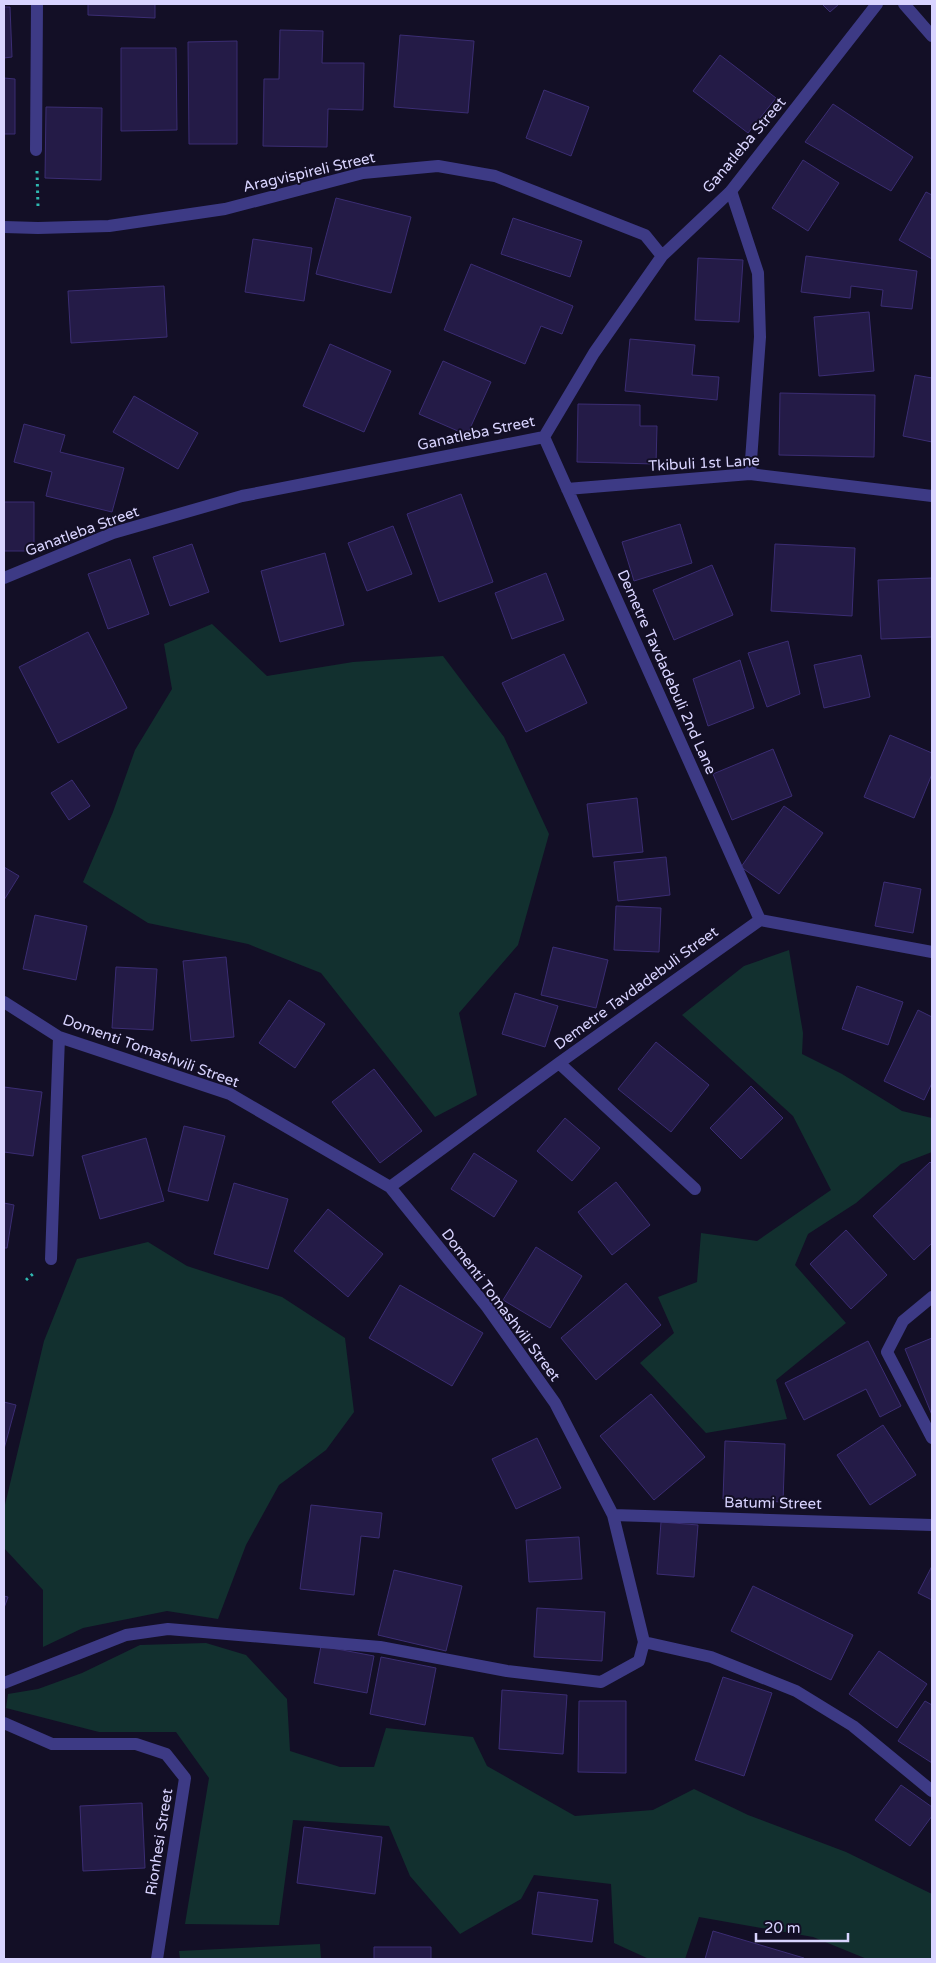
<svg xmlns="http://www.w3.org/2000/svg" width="936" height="1963" viewBox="0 0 936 1963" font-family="'Varela Round',sans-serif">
<rect width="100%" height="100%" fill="#130f26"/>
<!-- green -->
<path fill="#12302f" d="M212,624L267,676L353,662L443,656L504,737L549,834L518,945L459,1013L477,1095L435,1117L321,973L248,944L148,923L83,882L113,812L135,750L172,689L164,644Z
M789,950L803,1033L802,1054L842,1074L902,1111L932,1118V1152L901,1164L856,1203L808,1234L795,1265L846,1323L776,1380L787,1419L706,1433L640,1363L674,1333L658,1297L697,1282L701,1233L757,1241L831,1190L793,1116L682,1015L744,966Z
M148,1242L187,1266L282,1297L345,1338L354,1412L326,1450L279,1485L246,1545L218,1619L167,1611L83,1628L43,1647V1590L4,1548V1509L44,1341L77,1259Z
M206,1643L246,1655L287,1699L290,1751L340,1767H374L386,1728L473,1737L487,1766L575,1816L653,1810L694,1789L748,1815L846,1852L932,1894V1959H867L813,1937L699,1917L685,1959H649L614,1943L611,1884L534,1875L521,1899L460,1934L410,1876L389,1826L293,1820L279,1925L185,1924L209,1778L176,1732H99L6,1708L8,1694L38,1689L82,1673L140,1645Z
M320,1944L321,1959H180L179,1951Z"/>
<!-- building -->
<path fill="#241b47" stroke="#3b2d73" d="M88,4H155V18L88,15Z
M822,4H839L830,12Z
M4,7H10L12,57L4,58Z
M280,30L323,31L322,63H364L363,110L328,109L327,147L263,146L264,79H279Z
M400,35L474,41L468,113L394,107Z
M237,41V144H189L188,42Z
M121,48H176L177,130L121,131Z
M720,55L776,98L748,133L693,91Z
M4,78L15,79V134H4Z
M544,90L589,107L571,156L526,138Z
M833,104L913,157L891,191L805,142Z
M46,107L102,108L101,180L45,178Z
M803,160L839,183L808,231L772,208Z
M926,192L932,195V259L899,240Z
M336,198L411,217L391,293L316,274Z
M513,218L582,241L570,277L501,254Z
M253,239L312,248L304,301L245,292Z
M806,256L917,271L912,309L881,306L883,290L851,286L850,298L801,292Z
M698,258L743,260L739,322L695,320Z
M471,264L573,306L562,334L541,326L525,364L444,330Z
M164,286L167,337L71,343L68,291Z
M869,312L874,371L819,376L814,317Z
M630,339L695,345L692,375L719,377L717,400L625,391Z
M330,344L391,371L364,432L303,406Z
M443,361L491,382L467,435L419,414Z
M915,375L932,378V442L903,436Z
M780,393L875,395L874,457L779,455Z
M134,396L198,433L178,469L113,432Z
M578,404L640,405V426H657L656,464L577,462Z
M24,424L65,435L60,452L124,468L112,512L46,496L52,472L14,462Z
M461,494L493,582L439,602L407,514Z
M4,502H34V551H4Z
M680,524L692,563L634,581L622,542Z
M393,526L412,574L367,591L348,543Z
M192,544L209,592L170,606L153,557Z
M775,544L855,548L852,616L771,611Z
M325,553L344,625L280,642L261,571Z
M130,559L149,614L108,629L88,574Z
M712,565L733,615L674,640L653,590Z
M546,573L564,620L512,639L495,593Z
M932,578V637L881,639L878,580Z
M88,632L127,708L58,743L19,667Z
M788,641L800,694L767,707L748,653Z
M564,654L587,703L526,732L502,683Z
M861,655L870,697L824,708L814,665Z
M740,660L754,708L708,726L693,679Z
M890,735L932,753V774L914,818L864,797Z
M773,749L792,796L732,820L713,774Z
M72,780L90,806L69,820L51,793Z
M637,798L643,852L593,857L587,804Z
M784,806L823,833L779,894L741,867Z
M666,857L670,895L618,901L614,862Z
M4,867L19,876L4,900Z
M884,882L921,889L913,933L875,926Z
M616,906L661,908L659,952L614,950Z
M35,915L87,926L76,980L23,969Z
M553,947L608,960L596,1008L541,995Z
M226,957L234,1037L191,1041L183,961Z
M116,967L157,969L153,1030L112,1028Z
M857,986L903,1002L888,1045L842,1029Z
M515,993L558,1006L545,1047L502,1034Z
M289,1000L325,1024L295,1068L259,1043Z
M918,1010L932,1017V1083L924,1100L884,1081Z
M656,1042L709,1085L671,1132L618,1089Z
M374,1069L422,1131L380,1163L332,1102Z
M751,1086L783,1118L741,1159L710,1128Z
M4,1087L42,1092L33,1156L4,1152Z
M565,1118L600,1148L572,1181L537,1151Z
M184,1126L225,1136L208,1201L168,1191Z
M146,1138L164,1201L100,1219L82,1156Z
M474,1153L517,1181L494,1217L451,1189Z
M930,1162L932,1164V1243L914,1260L873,1216Z
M616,1182L650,1225L612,1255L578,1212Z
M234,1183L288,1199L268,1269L214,1254Z
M4,1203L14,1205L7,1248H4Z
M328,1209L383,1254L348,1297L294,1251Z
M846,1230L887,1275L851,1309L810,1264Z
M536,1247L582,1276L550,1328L503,1300Z
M626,1283L661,1325L596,1380L561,1338Z
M400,1285L483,1333L452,1386L369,1338Z
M932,1338V1415L905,1349Z
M868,1341L901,1406L880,1417L866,1389L804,1420L785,1383Z
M651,1394L705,1457L654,1500L600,1436Z
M4,1402L16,1405L4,1449Z
M883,1425L916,1475L870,1505L837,1455Z
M537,1438L561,1488L516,1509L492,1459Z
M725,1441L785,1444L783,1502L723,1499Z
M311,1505L382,1513L379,1538L361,1536L354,1595L300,1589Z
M661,1522L698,1525L694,1577L657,1574Z
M579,1537L582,1579L529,1582L526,1540Z
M932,1566V1600L918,1593Z
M394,1570L462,1586L446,1651L378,1635Z
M753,1586L853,1635L831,1680L731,1631Z
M4,1596L8,1597L4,1608Z
M537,1608L605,1612L602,1661L534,1657Z
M321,1646L374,1656L367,1693L314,1683Z
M879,1651L927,1684L897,1728L849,1694Z
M381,1657L436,1668L425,1725L370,1714Z
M723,1677L772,1693L744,1776L695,1760Z
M502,1690L567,1695L563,1754L499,1749Z
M579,1701H626V1773L578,1772Z
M925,1701L932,1705V1763L898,1741Z
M901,1785L932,1807V1816L910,1846L875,1820Z
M142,1803L145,1868L83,1871L80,1806Z
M304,1827L382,1837L375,1894L297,1883Z
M538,1892L598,1900L592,1942L532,1934Z
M713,1931L804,1958V1959H705Z
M374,1947H431V1959H374Z"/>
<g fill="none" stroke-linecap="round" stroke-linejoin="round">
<!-- path -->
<path stroke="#2fb8b0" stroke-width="3" stroke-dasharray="2.5 4" stroke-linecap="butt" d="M37,171L38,207
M26,1280L35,1272"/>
<!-- service -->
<path stroke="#3d3a85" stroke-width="12" d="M731,191L758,273L760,337L750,474"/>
<!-- minor -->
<path stroke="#3d3a85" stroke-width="12" d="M904,4L932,36
M36,150L37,4
M4,227L38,228L109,226L225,209L363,173L438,166L495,176L645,235L662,256
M544,437L760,920
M567,489L750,474L932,496
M4,578L113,533L242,496L544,437L594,353L662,256L731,191L877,4
M4,1002L59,1037L230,1094L390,1187L487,1307L555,1403L613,1515L644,1642L639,1661L601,1682L507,1671L380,1647L168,1629L126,1635L4,1683
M559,1063L695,1189
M390,1187L559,1063L760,920L932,952
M51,1259L59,1037
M932,1297L903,1321L887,1352L932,1438
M613,1515L932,1525
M644,1642L711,1657L796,1691L853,1726L932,1791
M4,1723L52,1744H136L166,1754L185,1778L157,1959"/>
</g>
<g text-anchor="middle" stroke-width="4" stroke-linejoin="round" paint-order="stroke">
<!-- street labels -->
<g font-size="15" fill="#d9d4ff" stroke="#130f26">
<text transform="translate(744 145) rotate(-50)" y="5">Ganatleba Street</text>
<text transform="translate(309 172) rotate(-13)" y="5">Aragvispireli Street</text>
<text transform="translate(476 433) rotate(-12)" y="5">Ganatleba Street</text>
<text transform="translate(704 463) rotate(-3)" y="5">Tkibuli 1st Lane</text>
<text transform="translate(82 531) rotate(-20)" y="5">Ganatleba Street</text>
<text transform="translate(667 672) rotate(66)" y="5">Demetre Tavdadebuli 2nd Lane</text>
<text transform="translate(636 988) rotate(-36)" y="5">Demetre Tavdadebuli Street</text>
<text transform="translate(151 1051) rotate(20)" y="5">Domenti Tomashvili Street</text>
<text transform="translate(501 1305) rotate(53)" y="5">Domenti Tomashvili Street</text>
<text transform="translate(773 1503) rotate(1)" y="5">Batumi Street</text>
<text transform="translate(159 1842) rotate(-81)" y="5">Rionhesi Street</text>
</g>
</g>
<!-- border -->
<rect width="936" height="1963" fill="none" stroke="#d9d4ff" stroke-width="10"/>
<!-- scale -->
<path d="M756 1933v8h92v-8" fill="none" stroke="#d9d4ff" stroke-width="2.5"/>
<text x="764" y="1933" font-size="15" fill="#d9d4ff" stroke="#130f26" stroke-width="4" paint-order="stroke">20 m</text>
</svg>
